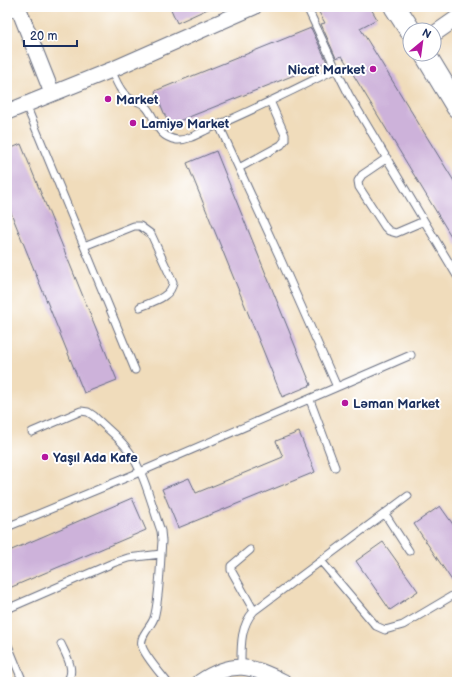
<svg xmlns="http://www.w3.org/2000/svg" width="464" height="689" viewBox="0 0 464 689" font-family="'Balsamiq Sans',sans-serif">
<rect width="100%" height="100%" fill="#fff"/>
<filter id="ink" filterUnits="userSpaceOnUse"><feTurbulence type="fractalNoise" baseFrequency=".025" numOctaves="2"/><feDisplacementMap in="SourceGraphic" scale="8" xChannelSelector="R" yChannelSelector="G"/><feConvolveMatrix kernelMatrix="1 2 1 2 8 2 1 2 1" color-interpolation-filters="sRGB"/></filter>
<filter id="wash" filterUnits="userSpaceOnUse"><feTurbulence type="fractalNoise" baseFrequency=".012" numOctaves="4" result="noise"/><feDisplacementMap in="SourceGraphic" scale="16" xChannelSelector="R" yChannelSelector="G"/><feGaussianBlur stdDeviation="0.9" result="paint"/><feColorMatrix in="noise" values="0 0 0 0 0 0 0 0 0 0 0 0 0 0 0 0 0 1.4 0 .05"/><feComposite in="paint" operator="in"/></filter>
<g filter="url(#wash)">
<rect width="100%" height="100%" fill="#f0dcbb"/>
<g id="blocks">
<!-- building -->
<path fill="#cdb2da" d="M170,7H212L177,23Z
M316,7H370L377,19L360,28L457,186V246L342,56L336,58L321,24L325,23Z
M311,28L327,62L169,125L155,91Z
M21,144L117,380L84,393L7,203V150Z
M216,151L311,385L282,397L187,163Z
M299,432L315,472L178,528L162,489L189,478L196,493L283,457L276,441Z
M132,498L146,530L7,589V552Z
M440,506L457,530V588L414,524Z
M383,542L418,591L390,610L356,561Z"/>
</g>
</g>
<g filter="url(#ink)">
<use href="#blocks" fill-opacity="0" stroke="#666c7f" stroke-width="1"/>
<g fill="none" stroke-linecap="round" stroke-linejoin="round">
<!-- lane casing -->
<g stroke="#666c7f" stroke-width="9">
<path id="lane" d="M307,7L336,69L349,95L457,276
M7,15L19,10
M111,70C115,78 120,93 129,98C134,101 140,101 145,106C157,117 154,136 177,140C186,141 198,134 206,130C250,112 293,90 336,69
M26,105L135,370
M387,158L362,175L358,181L359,187L385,227L389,231L396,233L424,221
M239,168L281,145L285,140V135L270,101
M84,246L134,226H140L151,234L173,282C172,297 152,302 140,307
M337,387L411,355
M310,400L335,467
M32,432L81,411L88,412L94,416C105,427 120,438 129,451C144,472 152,506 161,531L162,541C160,564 160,597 154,618C151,627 139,636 142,646C144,655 161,674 167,682
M385,514L409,551
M7,527L140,472L337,387L280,258L219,125
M250,550L231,566V570L254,611
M321,561L376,626L385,630L403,625L457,593
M7,609L113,563L128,558L161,554
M7,643L23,682
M61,644C66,655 77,672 66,682
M241,666C241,647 240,626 254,611L408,496"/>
</g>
<!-- street casing -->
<g stroke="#666c7f" stroke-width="17">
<path id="street" d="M18,7L52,93
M434,34L457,18
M7,112L111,70L254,7
M200,682C233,660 251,665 284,682"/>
</g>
<!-- secondary casing -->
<g stroke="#666c7f" stroke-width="23">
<path id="secondary" d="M395,7L410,30
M425,54L457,107"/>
</g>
<!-- lane -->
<use href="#lane" stroke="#fff" stroke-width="7"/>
<!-- street -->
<use href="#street" stroke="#fff" stroke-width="15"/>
<!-- secondary -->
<use href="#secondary" stroke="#fff" stroke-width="21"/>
</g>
</g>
<!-- markers -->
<g fill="#b5179e" stroke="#fff" stroke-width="1.5">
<circle cx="373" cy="69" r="4"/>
<circle cx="108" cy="99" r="4"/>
<circle cx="133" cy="123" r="4"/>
<circle cx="345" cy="403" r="4"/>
<circle cx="45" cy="457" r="4"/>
</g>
<g text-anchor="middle" stroke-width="4" stroke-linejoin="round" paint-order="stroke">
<!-- poi labels -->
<g font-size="13" font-weight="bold" fill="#1b2f5e" stroke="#fff" text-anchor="start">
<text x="365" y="74" text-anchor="end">Nicat Market</text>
<text x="116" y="104">Market</text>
<text x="141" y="128">Lamiyə Market</text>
<text x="353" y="408">Ləman Market</text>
<text x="53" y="462">Yaşıl Ada Kafe</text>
</g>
</g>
<!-- margin -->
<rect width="464" height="689" fill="none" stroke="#fff" stroke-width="24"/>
<!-- north arrow -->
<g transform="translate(422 42) rotate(29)"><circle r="19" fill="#ffffff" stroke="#a4acbf"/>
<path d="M0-3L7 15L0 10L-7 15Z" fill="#b5179e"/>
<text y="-6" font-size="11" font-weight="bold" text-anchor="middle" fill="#1b2f5e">N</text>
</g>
<!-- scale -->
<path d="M24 40v6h53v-6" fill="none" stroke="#1b2f5e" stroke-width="2"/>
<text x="30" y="40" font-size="12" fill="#1b2f5e" stroke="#ffffff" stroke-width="3" paint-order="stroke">20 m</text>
</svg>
